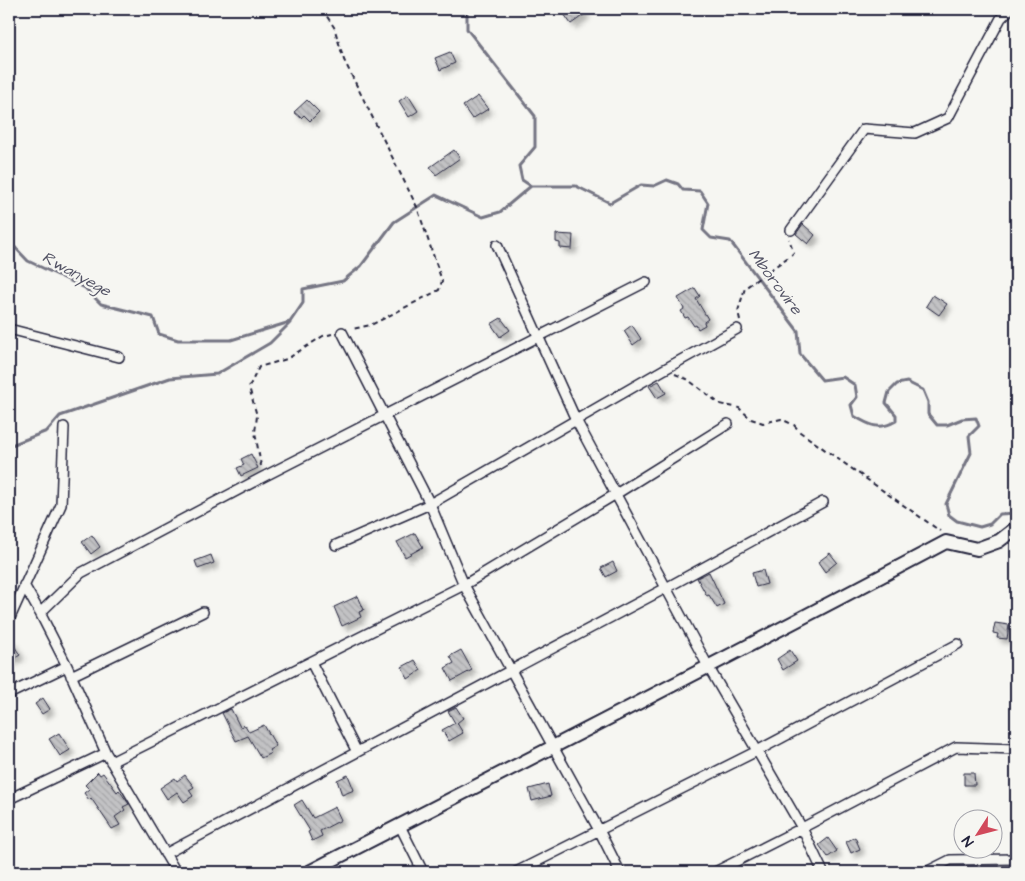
<svg xmlns="http://www.w3.org/2000/svg" width="1025" height="881" viewBox="0 0 1025 881" font-family="'Architects Daughter',sans-serif">
<defs>
<pattern id="building-back-hatch" width="6" height="6" patternUnits="userSpaceOnUse" patternTransform="scale(1.25)"><rect width="6" height="6" fill="#c2c2c4"/><path d="M-1 5l2 2M0 0l6 6M5-1l2 2" fill="none" stroke="#a6a6a9"/></pattern>
<filter id="shadow"><feDropShadow dx="4.5" dy="4.5" stdDeviation="2.5" flood-color="#0004"/></filter>
</defs>
<rect width="100%" height="100%" fill="#f6f6f2"/>
<filter id="ink" filterUnits="userSpaceOnUse"><feTurbulence type="fractalNoise" baseFrequency=".02" numOctaves="2"/><feDisplacementMap in="SourceGraphic" scale="10" xChannelSelector="R" yChannelSelector="G"/><feConvolveMatrix kernelMatrix="1 2 1 2 8 2 1 2 1" color-interpolation-filters="sRGB"/></filter>
<g filter="url(#ink)">
<g fill="none" stroke-linecap="round" stroke-linejoin="round">
<!-- stream -->
<path stroke="#757583" stroke-width="3" d="M467,9V29L535,116V147L519,166L522,180L531,186H576L610,203L641,185L654,186L667,180L678,184L683,190L700,191L708,203L703,230L711,238L730,241L798,331L800,354L822,380L843,377L855,385L857,397L851,405L854,416C869,425 879,431 896,421V415L886,403L889,392L897,384L907,382L923,390L928,402V414L937,425H947L962,419L976,418L979,426L969,436L971,453L946,504L949,515L957,521L980,527L990,524L1000,514L1016,513
M9,241L28,261L85,288L101,304L153,317L159,334L178,340H231L290,322L303,303V289L343,281L361,266L394,222L436,195L483,217L500,212L531,186
M9,446L47,431L60,416L170,378L217,374L270,343L290,323"/>
</g>
<!-- building -->
<path fill="url(#building-back-hatch)" stroke="#22223b" filter="url(#shadow)" d="M571,9H582L585,14L571,24L564,14Z
M450,52L455,63L440,70L435,58Z
M408,95L418,111L409,117L399,101Z
M478,96L488,109L472,119L463,106Z
M307,100L319,112L310,121L304,115L301,118L294,112Z
M454,150L460,158L436,175L430,167Z
M803,224L815,235L808,244L796,234Z
M556,234L573,235L572,249L560,248V243L556,242Z
M695,288L700,296L696,299L708,319L704,322L705,325L698,329L696,325L694,326L688,317L685,318L681,311L684,309L678,298Z
M933,295L947,304L939,315L926,306Z
M501,318L510,330L500,337L491,324Z
M632,325L641,339L633,345L624,331Z
M659,381L666,393L657,398L649,386Z
M251,454L258,468L241,476L237,468L244,465L241,459Z
M415,533L423,547L405,557L397,542Z
M92,535L100,547L91,554L82,542Z
M830,553L837,562L825,572L818,562Z
M211,555L214,563L198,569L195,561Z
M613,562L617,571L606,577L601,568Z
M763,570L767,584L756,587L752,573Z
M709,572L724,604L717,608L709,595L707,596L697,578Z
M358,596L364,610L359,612L361,617L342,626L334,607Z
M995,623L1009,625L1007,639L997,638L998,634L993,633Z
M9,638L20,655L9,662Z
M461,650L472,670L452,681L445,668L454,663L450,656Z
M790,650L797,661L783,670L777,659Z
M415,660L421,670L408,679L402,667Z
M43,698L50,709L42,714L35,704Z
M456,707L463,718L457,723L463,733L449,741L442,730L455,723L448,711Z
M231,709L240,727L245,725L249,732L264,725L276,746L269,750L271,753L261,758L248,736L236,741L222,713Z
M59,733L70,750L60,756L49,739Z
M98,772L100,775L103,773L117,792L119,790L129,804L123,807L125,810L115,817L120,825L112,829L91,798L89,800L84,793L89,789L85,785Z
M964,773H974L975,785H964Z
M185,775L194,787L189,790L193,796L184,802L177,792L167,799L160,788L175,778L177,781Z
M348,775L354,790L342,795L337,780Z
M548,784L551,796L532,801L529,789Z
M302,800L313,818L335,807L341,820L320,831L322,836L312,841L308,832L310,831L294,805Z
M855,837L860,849L851,853L846,842Z
M828,838L837,851L828,857L819,845Z"/>
<g fill="none" stroke-linecap="round" stroke-linejoin="round">
<!-- street casing -->
<g stroke="#22223b" stroke-width="12">
<path id="street" d="M791,230L864,129L915,133L948,118L1001,18L1010,9
M497,245L576,420L709,668L802,828L823,872
M9,329L119,357
M342,332L430,504L464,585L599,830L620,872
M336,545L430,504L663,370L737,329
M24,585L40,613L67,666L106,753L176,872
M40,613L81,573L263,477L646,282
M9,620L61,505L64,427
M311,662L357,752
M71,676L203,612
M9,694L67,666
M111,762L464,585L616,494L728,424
M9,799L106,753
M400,826L423,872
M165,854L666,588L823,502
M516,872L757,751L958,644
M715,872L802,828L956,747L1016,749
M926,872L950,860L1016,859"/>
</g>
<!-- secondary casing -->
<g stroke="#22223b" stroke-width="16">
<path id="secondary" d="M309,872C522,763 735,654 946,542L977,549L999,541L1016,528"/>
</g>
<!-- path -->
<path stroke="#22223b" stroke-width="2" stroke-dasharray="5 4" stroke-linecap="butt" d="M322,9L334,27L344,60L417,207L442,281L439,290L371,325L352,329
M740,320L738,311L745,288L794,253L789,239
M675,374L687,379L720,404L739,408L751,419L763,423L781,419L794,425L800,432L940,531
M261,466L255,432L257,416L249,387L259,367L287,359L323,336L332,334"/>
<!-- street -->
<use href="#street" stroke="#f6f6f2" stroke-width="9"/>
<!-- secondary -->
<use href="#secondary" stroke="#f6f6f2" stroke-width="12"/>
</g>
</g>
<g text-anchor="middle" stroke-width="4.5" stroke-linejoin="round" paint-order="stroke">
<!-- water labels -->
<g font-size="16" font-style="italic" fill="#535365" stroke="#f6f6f2">
<text transform="translate(77 273) rotate(29)" y="6">Rwanyege</text>
<text transform="translate(776 281) rotate(53)" y="6">Mborovire</text>
</g>
</g>
<!-- margin -->
<rect width="1025" height="881" fill="none" stroke="#f6f6f2" stroke-width="30"/>
<rect x="15" y="15" width="995" height="851" fill="none" stroke="#22223b" stroke-width="2" filter="url(#ink)"/>
<!-- north arrow -->
<g transform="translate(978 834) rotate(234)"><circle r="24" fill="#f6f6f2" stroke="#a1a1a9"/>
<path d="M0-4L9 19L0 12L-9 19Z" fill="#d1495b"/>
<text y="-8" font-size="14" font-weight="bold" text-anchor="middle" fill="#22223b">N</text>
</g>
</svg>
